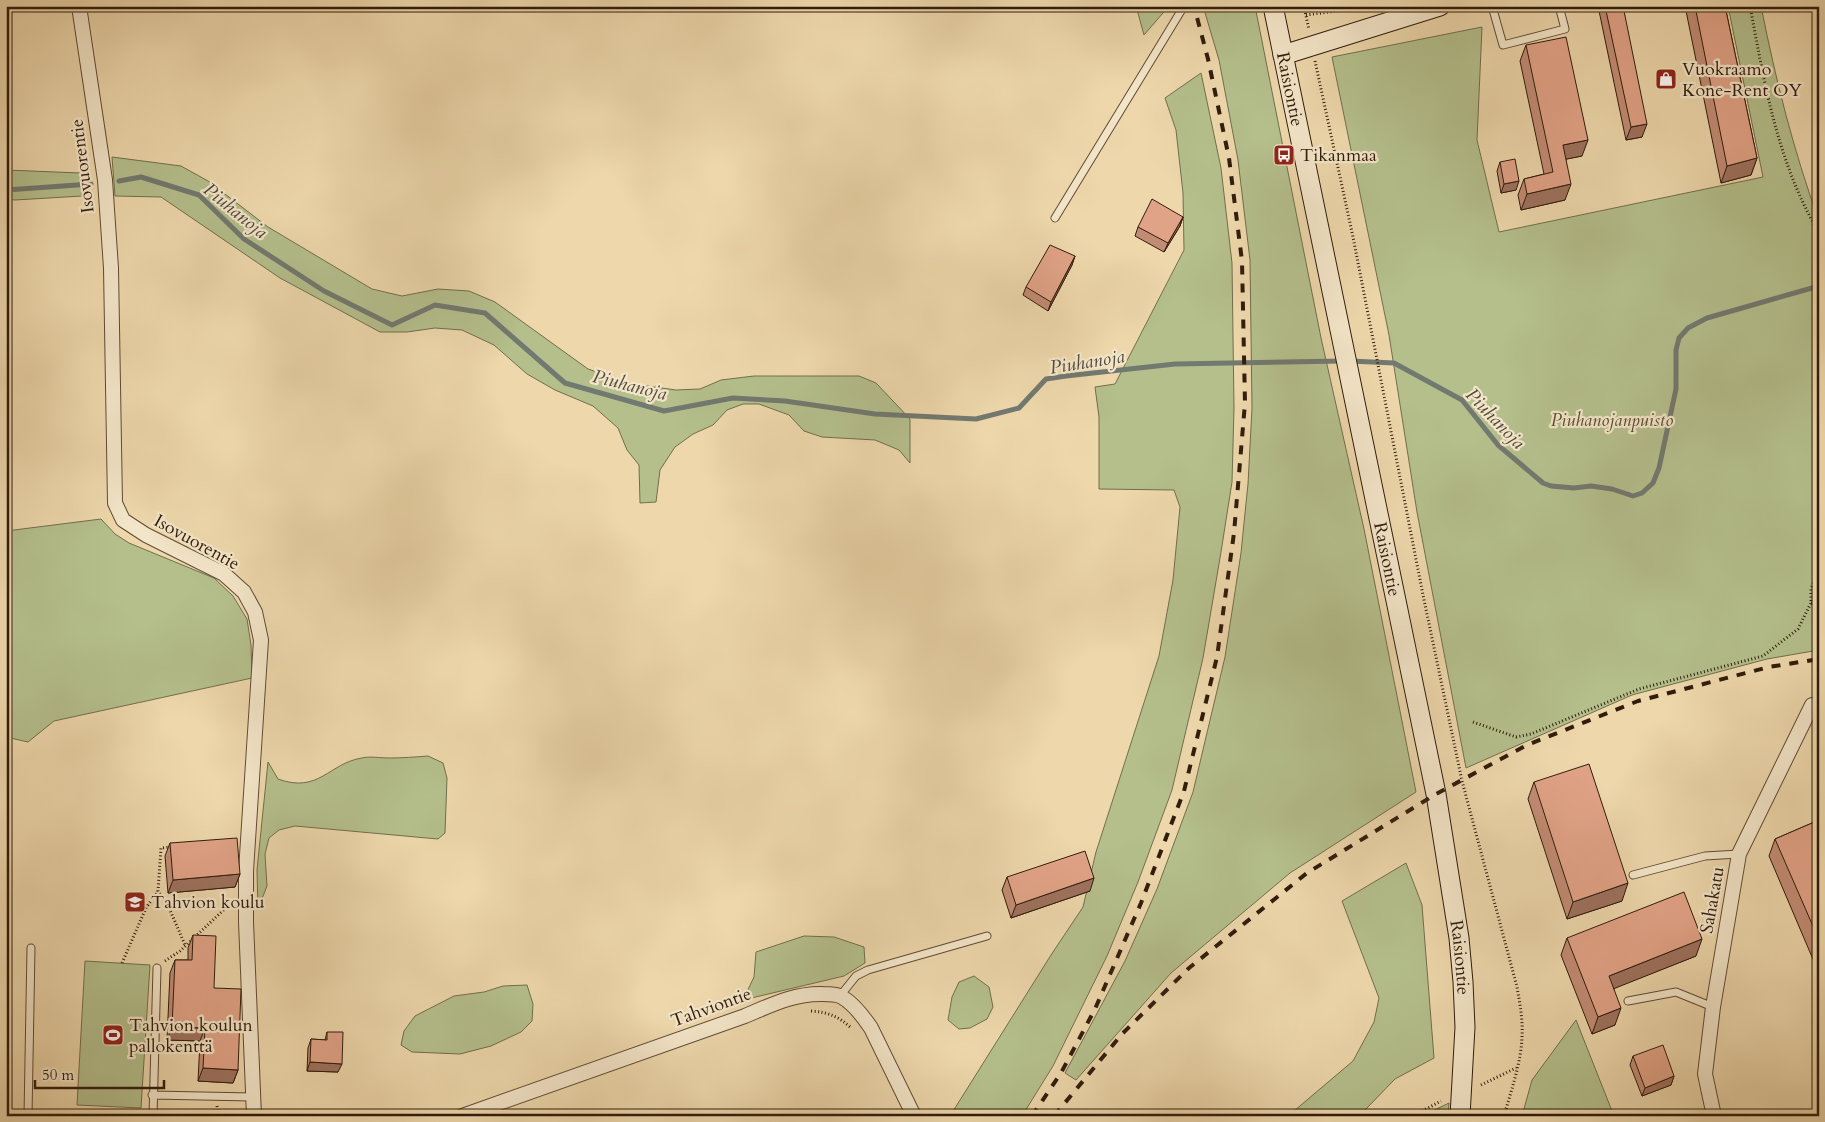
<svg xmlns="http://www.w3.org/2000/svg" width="1825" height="1122" viewBox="0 0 1825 1122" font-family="Cardo,serif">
<rect width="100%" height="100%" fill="#edd7ab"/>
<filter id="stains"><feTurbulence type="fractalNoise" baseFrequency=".004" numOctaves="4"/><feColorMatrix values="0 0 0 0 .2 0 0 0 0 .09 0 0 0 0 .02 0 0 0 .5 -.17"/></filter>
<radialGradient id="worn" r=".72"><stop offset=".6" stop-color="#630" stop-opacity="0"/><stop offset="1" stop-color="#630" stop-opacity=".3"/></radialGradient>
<!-- green -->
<path fill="#b4bf8c" stroke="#726e4c" d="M1136,6H1169L1144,35Z
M1203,6H1255L1321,338L1364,529L1416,792L1290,873L1171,973L1076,1080L1065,1073L1125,961L1157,889L1193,792L1225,657L1241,553L1248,484L1252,408L1250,260L1238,160L1219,60Z
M1728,6H1761C1776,81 1793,149 1819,221V650L1767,659L1632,695L1466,768L1417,512L1389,335L1332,57L1482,27L1477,140L1499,232L1763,177Z
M1201,73L1221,168L1232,263L1234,408L1232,482L1221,552L1203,658L1172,790L1138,882L1107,956L1053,1066L1022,1116H950L1051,955L1083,907L1096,852L1159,656L1173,580L1180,507L1174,490L1099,489V417L1095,387L1115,384L1184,250L1183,193L1176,130L1165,98Z
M112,157L181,166L208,181L268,227L372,289L402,296L438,289L469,291L495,302L588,369L633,384L676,390L700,389L721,380L754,376H859L876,383L910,419V463L899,450L875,440L822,437L804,431L789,415L759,404H743L727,410L713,425L693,434L675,447L660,470L656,502L640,503L639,465L627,450L618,428L593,406L555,390L527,374L494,345L462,330L435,328L407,332H380L280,278L161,197L115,196Z
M6,170L80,173L82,196L15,200L6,199Z
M101,519L115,534L129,543L214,578L233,596L247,619L251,645L252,678L54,721L28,742L6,737V531Z
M428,756L443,763L447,778L445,833L438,839L295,826L279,830L269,838L265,854L267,886L258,909L257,870L268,762L278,779C319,794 329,763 362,758C370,756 380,758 389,758C402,758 415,757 428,756Z
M1406,863L1422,905L1434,1058L1395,1079L1365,1110L1364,1116H1288L1353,1061L1374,1022L1379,998L1342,901Z
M804,936L834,937L864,947L865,963L844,976L743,1000L754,977L756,952Z
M85,961L150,965L141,1108L77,1105Z
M974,976L989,987L993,1007L987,1019L970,1028L959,1029L948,1020L952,997L959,982Z
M527,985L533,1004L532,1021L521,1032L491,1046L460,1054L412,1052L401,1045L404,1031L415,1016L454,996L484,992L503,986Z
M1576,1020L1614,1116H1522L1532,1080Z
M1449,1103L1448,1116H1422Z"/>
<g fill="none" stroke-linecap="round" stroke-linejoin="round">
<!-- stream -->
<path stroke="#727970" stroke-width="5" d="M119,181L141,177L199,195L244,239L324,291L392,325L435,305L485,313L565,383L664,411L733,398L785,401L875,414L976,419L1019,408L1046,379L1066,376L1175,364L1342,361
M6,190L91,184
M1350,361L1394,363L1462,400L1498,445L1543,483L1551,486L1574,488L1591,486L1612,489L1633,496L1642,493L1653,483L1659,468L1676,389V350L1679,338L1688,328L1707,318L1819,286"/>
<!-- lane casing -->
<g stroke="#604b34" stroke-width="9">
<path id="lane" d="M1492,6L1503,45L1565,29L1559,6
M1055,218L1184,6
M1633,875L1705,856L1739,854
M840,996L856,976L868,970L987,936
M1628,1001L1676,992L1713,1007
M152,1095L252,1097
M28,1116L31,948
M153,1116L157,968"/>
</g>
<!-- street casing -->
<g stroke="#604b34" stroke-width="16">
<path id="street" d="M79,6L105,180L111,268L115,503L123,520L146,535L224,574L244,592L255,612L261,640L246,871V922L254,1116
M462,1116L745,1016C771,1005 795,993 823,994C829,994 837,994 842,997C854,1004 863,1016 871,1028L914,1116
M1714,1116L1705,1074L1713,1007L1739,854L1812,705"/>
</g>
<!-- secondary casing -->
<g stroke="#311c0c" stroke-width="21">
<g id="secondary">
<path id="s1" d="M1273,6L1436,794L1459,938L1463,982L1465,1027L1460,1116"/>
<path d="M1283,55L1440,6"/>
</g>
</g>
<!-- path -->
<path stroke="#311c0c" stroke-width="3" stroke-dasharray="1 2.5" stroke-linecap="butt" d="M1304,6L1309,30
M1750,6C1765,86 1777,161 1819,233
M1306,15L1344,10L1358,6
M1315,61L1353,237L1423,595L1462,781L1517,987C1520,1004 1523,1020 1522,1037C1521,1063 1511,1091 1504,1116
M1811,603L1819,604
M1473,722L1516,737L1531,734L1639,689L1763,656L1798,629L1811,603V589L1819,570
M171,847L161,848L158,891L170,910L185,945
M165,961L180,951L231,903
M122,963L146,908L158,891
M811,1011C827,1012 838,1016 850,1027
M1481,1085L1516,1068
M217,1106L219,1116
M1413,1116L1441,1101"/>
<!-- lane -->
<use href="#lane" stroke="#f3e5c8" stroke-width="7"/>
<!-- street -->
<use href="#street" stroke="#f3e5c8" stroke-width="14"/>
<!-- secondary -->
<use href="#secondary" stroke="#f3e5c8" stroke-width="19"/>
<!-- rail -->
<path stroke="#311c0c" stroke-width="4" stroke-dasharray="9 9" stroke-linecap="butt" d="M1032,1116L1061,1073L1095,1009L1141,903L1184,791L1217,657L1234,533L1245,403L1242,261L1229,158L1208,59L1194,6
M1054,1116L1122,1034L1189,968L1307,873L1436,794L1527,745L1638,701L1769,667L1819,659"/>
</g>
<!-- wall -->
<path fill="#c28c74" stroke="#311c0c" d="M1598,6H1623L1642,137L1626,140Z
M1685,6H1725L1757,158L1751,175L1721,183Z
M1526,45L1582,156L1566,159L1565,200L1521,210L1518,195L1524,179L1544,174L1520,61Z
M1500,162L1516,190L1501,193L1497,171Z
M1183,217L1180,226L1164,252L1135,236L1138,227Z
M1075,256L1072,265L1048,311L1023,295L1026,287Z
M1534,782L1622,901L1567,919L1528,799Z
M1819,820V962L1815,964L1769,856L1775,839Z
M170,843L240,874L235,887L168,893L165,856Z
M1007,877L1090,891L1011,918L1002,890Z
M193,935L214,988L238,1070L233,1083L198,1081L200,1041L167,1040L170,973L175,960H188V948Z
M1567,938L1696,956L1614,988L1615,1025L1592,1034L1561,955Z
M1819,979V1004L1814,993Z
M327,1032L338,1072L307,1071L308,1048L311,1039L325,1040Z
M1633,1056L1674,1076L1671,1085L1642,1096L1630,1065Z"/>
<!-- shaded-wall -->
<path fill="#9e725e" stroke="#311c0c" d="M1647,124L1642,137L1626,140L1631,127Z
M1588,140L1582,156L1557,161L1563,145Z
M1757,158L1751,175L1721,183L1727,166Z
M1519,181L1516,190L1501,193L1504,184Z
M1571,184L1565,200L1521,210L1527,194Z
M1183,217L1180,226L1164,252L1168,243Z
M1075,256L1072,265L1048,311L1051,302Z
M240,874L235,887L168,893L173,880Z
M1094,878L1090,891L1011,918L1016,905Z
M1628,883L1622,901L1567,919L1573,902Z
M1702,939L1696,956L1603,993L1609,976Z
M1819,955V962L1815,964Z
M1621,1008L1615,1025L1592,1034L1598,1017Z
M172,1027L205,1028L200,1041L167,1040Z
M310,1062L342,1064L338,1072L307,1071Z
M203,1068L238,1070L233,1083L198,1081Z
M1674,1076L1671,1085L1642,1096L1645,1088Z"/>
<!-- building -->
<path fill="#e1a387" stroke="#311c0c" d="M1605,6H1623L1647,124L1631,127Z
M1695,6H1725L1757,158L1727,166Z
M1566,37L1588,140L1563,145L1571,184L1527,194L1524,179L1553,172L1526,45Z
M1515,159L1519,181L1504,184L1500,162Z
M1152,199L1183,217L1168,243L1138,227Z
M1050,245L1075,256L1051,302L1026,287Z
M1589,764L1628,883L1573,902L1534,782Z
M1819,820V940L1775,839Z
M237,838L240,874L173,880L170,843Z
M1085,851L1094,878L1016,905L1007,877Z
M1684,892L1702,939L1609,976L1621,1008L1598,1017L1567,938Z
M193,935L216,936L214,988L241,989L238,1070L203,1068L205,1028L172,1027L175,960H192Z
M327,1032H343L342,1064L310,1062L311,1039L327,1040Z
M1663,1045L1674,1076L1645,1088L1633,1056Z"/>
<!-- icons -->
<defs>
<g id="shop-square" transform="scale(1.125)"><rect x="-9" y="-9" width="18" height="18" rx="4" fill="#8f2418" stroke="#f3e5c8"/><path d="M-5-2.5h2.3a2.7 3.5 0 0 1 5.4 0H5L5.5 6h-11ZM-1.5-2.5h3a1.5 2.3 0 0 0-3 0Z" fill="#fff"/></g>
<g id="bus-square" transform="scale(1.125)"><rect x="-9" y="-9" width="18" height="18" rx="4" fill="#8f2418" stroke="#f3e5c8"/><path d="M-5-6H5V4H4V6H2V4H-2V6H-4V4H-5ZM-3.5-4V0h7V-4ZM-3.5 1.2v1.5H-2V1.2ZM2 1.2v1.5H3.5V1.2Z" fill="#fff"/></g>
<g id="school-square" transform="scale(1.125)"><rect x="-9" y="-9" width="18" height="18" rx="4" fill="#8f2418" stroke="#f3e5c8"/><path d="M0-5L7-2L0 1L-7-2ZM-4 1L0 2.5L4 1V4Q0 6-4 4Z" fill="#fff"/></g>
<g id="stadium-square" transform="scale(1.125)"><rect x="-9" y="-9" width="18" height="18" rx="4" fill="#8f2418" stroke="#f3e5c8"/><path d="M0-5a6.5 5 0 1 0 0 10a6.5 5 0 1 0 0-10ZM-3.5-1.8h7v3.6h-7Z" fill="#fff"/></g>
</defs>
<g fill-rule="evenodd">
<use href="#shop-square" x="1666" y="79"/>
<use href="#bus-square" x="1284" y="155"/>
<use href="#school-square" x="135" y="902"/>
<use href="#stadium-square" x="113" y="1035"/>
</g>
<g text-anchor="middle" stroke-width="4.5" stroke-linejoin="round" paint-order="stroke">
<!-- poi labels -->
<g font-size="18" fill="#311c0c" stroke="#f3e5c8" text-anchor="start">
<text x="1682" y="75">Vuokraamo<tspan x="1682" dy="21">Kone-Rent OY</tspan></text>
<text x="1300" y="161">Tikanmaa</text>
<text x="151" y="908">Tahvion koulu</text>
<text x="129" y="1031">Tahvion koulun<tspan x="129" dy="21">pallokenttä</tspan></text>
</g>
<!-- street labels -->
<g font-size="18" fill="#311c0c" stroke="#f3e5c8">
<text dy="6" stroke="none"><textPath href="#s1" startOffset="85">Raisiontie</textPath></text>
<text transform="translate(82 166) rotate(-97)" y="6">Isovuorentie</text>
<text transform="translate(197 542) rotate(29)" y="6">Isovuorentie</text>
<text dy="6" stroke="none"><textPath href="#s1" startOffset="565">Raisiontie</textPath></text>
<text transform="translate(1712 900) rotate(-80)" y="6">Sahakatu</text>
<text dy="6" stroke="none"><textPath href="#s1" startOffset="970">Raisiontie</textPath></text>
<text transform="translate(711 1007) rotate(-20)" y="6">Tahviontie</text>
</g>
<!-- park labels -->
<g font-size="18" font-style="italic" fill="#584d32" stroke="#f3e5c8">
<text x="1612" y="426">Piuhanojanpuisto</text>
</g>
<!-- water labels -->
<g font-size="19" font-style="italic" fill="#514a3e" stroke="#f3e5c8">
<text transform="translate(236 210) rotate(39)" y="7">Piuhanoja</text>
<text transform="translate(1087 361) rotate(-9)" y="7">Piuhanoja</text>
<text transform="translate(630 384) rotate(14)" y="7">Piuhanoja</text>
<text transform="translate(1496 418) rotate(46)" y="7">Piuhanoja</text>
</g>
</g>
<!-- margin -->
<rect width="1825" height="1122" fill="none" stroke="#edd7ab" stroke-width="25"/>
<rect x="8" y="8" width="1810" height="1107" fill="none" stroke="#311c0c" stroke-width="2.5"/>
<rect x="12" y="12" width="1800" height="1097" fill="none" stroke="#311c0c"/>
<!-- scale -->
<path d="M35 1080v8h129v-8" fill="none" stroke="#311c0c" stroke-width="2.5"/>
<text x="42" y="1080" font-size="15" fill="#311c0c" stroke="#f3e5c8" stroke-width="4" paint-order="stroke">50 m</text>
<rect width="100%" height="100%" filter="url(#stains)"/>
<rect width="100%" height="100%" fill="url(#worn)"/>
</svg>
